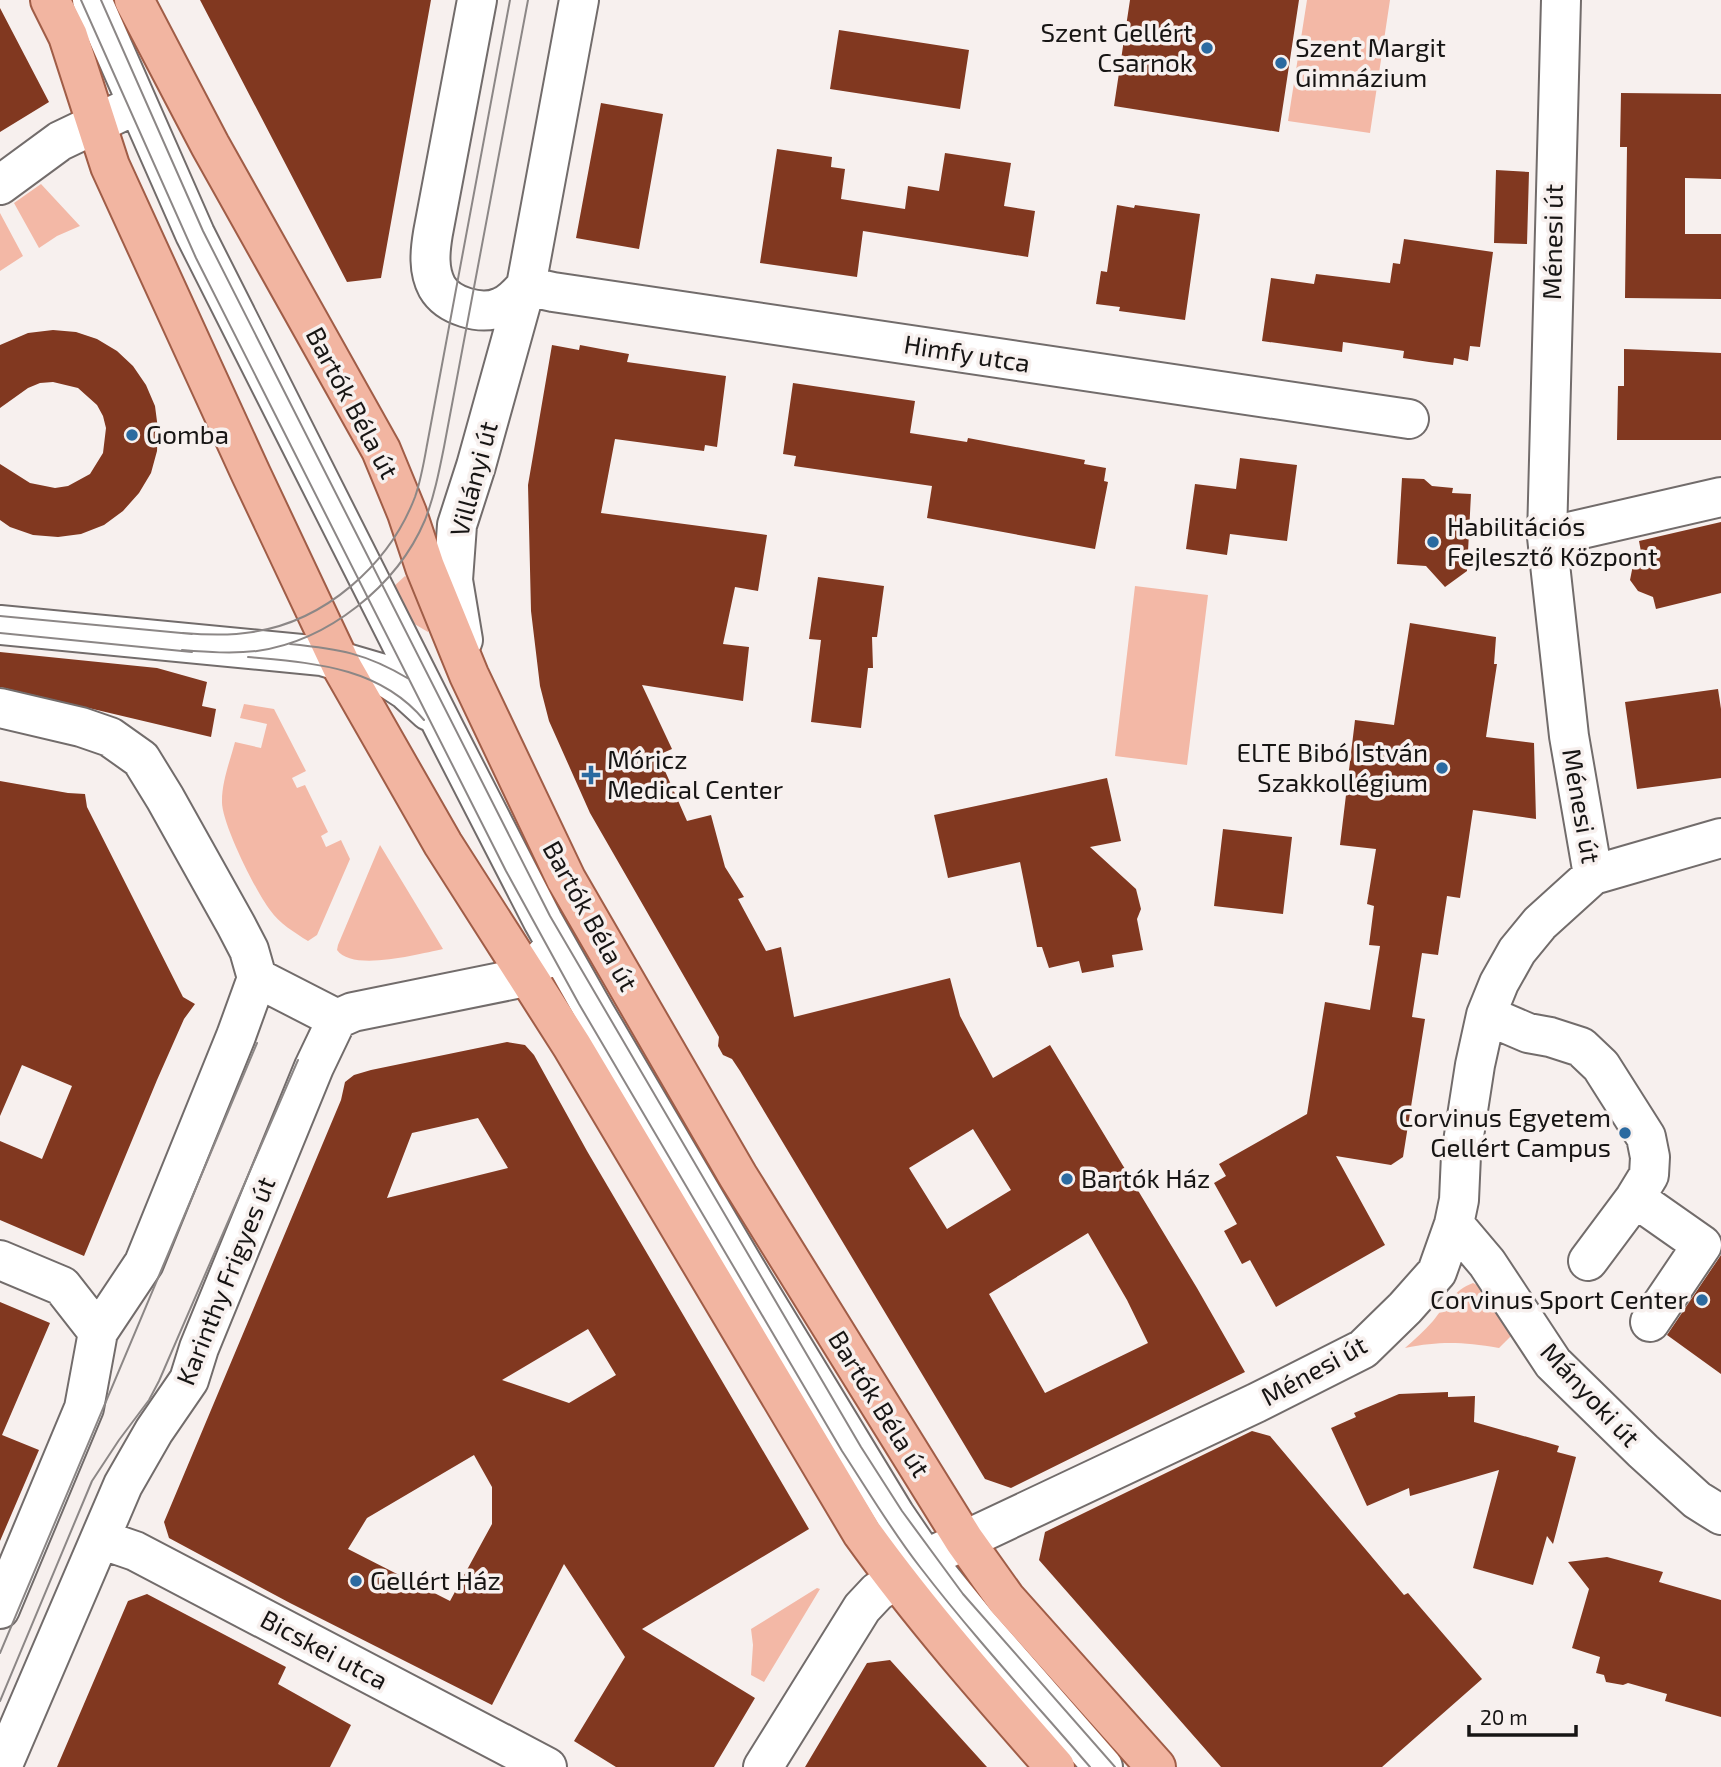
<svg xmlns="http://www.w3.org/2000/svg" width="1721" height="1767" viewBox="0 0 1721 1767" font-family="'Exo 2',sans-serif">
<rect width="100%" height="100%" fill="#f7f0ee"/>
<!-- green -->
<path fill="#f3b8a6" d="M1307,0H1390L1370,133L1288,121Z
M41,184L80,226L57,236L39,248L14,203Z
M0,213L23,256L0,271Z
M405,576L409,579L428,627V632L406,619L392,588Z
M1135,586L1208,595L1187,765L1115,756Z
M244,704L274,709L306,771L292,778L297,788L305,785L328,832L321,836L326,847L341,840L350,859L317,935L308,941C295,933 279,923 270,910C256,892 221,822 222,801C222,781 230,761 235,742L261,748L267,724L240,718Z
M380,845L443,949C419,954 352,972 337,950L338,945Z
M1473,1283L1481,1287L1511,1336L1499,1348C1462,1342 1441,1341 1405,1348C1415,1339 1424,1331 1433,1321C1445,1306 1454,1290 1473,1283Z
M817,1588L820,1589L764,1682L751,1675L753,1645L751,1629Z"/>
<!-- building -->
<path fill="#813820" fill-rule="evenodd" d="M200,0H431L381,278L347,282Z
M1130,0H1299L1279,132L1114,106Z
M0,8L49,102L0,132Z
M839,30L969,50L960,109L830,89Z
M1621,93L1721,94V179L1685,178V234H1721V299L1625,298L1627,147H1620Z
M601,103L663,114L639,249L576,238Z
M777,149L832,157L831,167L845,169L841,199L905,209L908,186L939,191L945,153L1011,163L1004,206L1035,211L1028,257L863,231L857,277L760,263Z
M1496,170L1529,172L1527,244L1494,243Z
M1117,205L1134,208L1135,205L1200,214L1185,320L1119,311L1120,307L1096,304L1101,271L1107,272Z
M1404,239L1493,252L1480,347L1470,346L1468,361L1454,358L1453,365L1429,362L1403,358L1404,351L1343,342L1342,352L1262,341L1271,278L1314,284L1316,274L1390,283L1393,263L1400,264Z
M53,330L76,332L97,339L117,351L133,366L146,385L155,406L158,429L157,451L151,473L139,493L123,511L104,525L81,534L58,537L33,535L10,527L0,520V464L30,483L55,488L68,486L90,474L103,453L106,428L103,416L97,405L78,388L53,382L40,383L28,388L0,408V345L28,333Z
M552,345L579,350L580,345L601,349L629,354L627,362L726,376L717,447L705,445L704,451L615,439L601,513L767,535L758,591L735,587L723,644L749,647L743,701L642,685L672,749L658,755L687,821L711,815L725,867L744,897L738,899L766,951L781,947L794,1017L950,978L960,1016L993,1078L1050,1045L1197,1288L1245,1372L1011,1488L985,1479L740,1071L732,1059L723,1055L718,1046L719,1037L590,813L549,721L540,686L531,611L528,485ZM973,1129L1011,1190L947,1229L909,1168ZM1088,1233L1127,1300L1148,1343L1045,1393L989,1294Z
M1624,349L1721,353V440H1617L1618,386H1624Z
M793,383L915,401L910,433L967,442L968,438L1085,460L1084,464L1106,468L1104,481L1108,482L1095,549L927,518L932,486L794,466L796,456L783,454Z
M1240,458L1297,465L1287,541L1230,534L1227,555L1186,549L1195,484L1236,489Z
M1402,478L1424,479L1432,486L1453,488L1452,493L1471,494L1467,571L1445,587L1426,566L1397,564Z
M1721,522V593L1656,609L1653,597L1638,591L1630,580L1633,565L1642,557L1639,541Z
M818,577L884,586L877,637H872L873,668H868L861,728L811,722L821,640L809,639Z
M1410,623L1496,637L1494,664H1497L1486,737L1534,743L1536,819L1473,810L1460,898L1447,896L1438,955L1422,953L1412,1017L1425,1019L1403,1157L1391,1165L1336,1156L1385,1245L1276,1307L1250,1260L1242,1264L1224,1231L1237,1224L1214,1183L1226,1176L1219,1164L1307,1114L1325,1002L1370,1010L1380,946L1369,945L1374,906L1367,904L1376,849L1340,845L1355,720L1394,725Z
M0,652L157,668L207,682L202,706L216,709L211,737L0,687Z
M1718,689L1721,709V778L1637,789L1625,702Z
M1107,778L1121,841L1090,847L1136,889L1141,909L1137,919L1143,950L1112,955L1114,967L1082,973L1079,961L1049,968L1042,947H1037L1020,862L948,878L934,815Z
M0,781L68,793L85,794L87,807L183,997L195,1004L184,1019L157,1080L84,1256L0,1220V1141L42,1159L72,1086L22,1065L0,1116Z
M1223,829L1292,837L1283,914L1214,906Z
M507,1042L525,1045L534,1055L587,1151L809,1529L642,1629L755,1698L714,1767H616L574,1741L625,1657L564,1564L492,1705L290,1603L169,1538L164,1522L341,1100L345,1082L354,1075L371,1070ZM478,1118L508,1168L387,1198L412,1133ZM588,1329L616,1375L569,1403L502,1380ZM474,1455L492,1487V1524L450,1601L348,1549L367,1518Z
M1721,1255V1374L1667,1335Z
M0,1302L50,1323L2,1435L39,1450L0,1541Z
M1448,1392V1397L1475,1396L1474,1422L1559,1446L1557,1452L1576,1457L1553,1544L1547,1536L1533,1585L1473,1568L1499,1470L1410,1496L1409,1488L1367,1506L1331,1428L1356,1417L1354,1413L1399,1394Z
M1252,1431L1270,1436L1404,1595L1408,1593L1482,1679L1382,1767H1221L1039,1560L1045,1532Z
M1607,1557L1663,1572L1659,1582L1721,1600V1717L1665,1701L1667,1694L1628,1683L1623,1685L1606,1682L1604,1675L1596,1673L1600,1657L1572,1648L1589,1589L1568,1562Z
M147,1594L286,1667L278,1684L351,1725L330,1767H57L128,1601Z
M890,1660L987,1767H805L867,1663Z"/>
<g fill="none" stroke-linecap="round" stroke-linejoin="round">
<!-- minor casing -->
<g stroke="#726c6b" stroke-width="42">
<path id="minor" d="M92,0L195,234L446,732L543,921L595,1013L751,1278L895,1515L925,1559L976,1622L1103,1767
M477,0L433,233C430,251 428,270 437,287C448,306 481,316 501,307C511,303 519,294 526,286
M1561,0L1547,537L1569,736L1593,875
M0,185L60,141L127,109
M526,286L553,292L1409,419
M1547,537L1721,497
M0,625L322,656L380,673L406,690L429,711
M463,640L453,580L457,525L476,466L526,286L579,0
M0,708L81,727L110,737L141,759L165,798L236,925L249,950L257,978
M257,978L337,1019
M1486,1015L1528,1033L1550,1037L1581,1047L1601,1066L1646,1137L1650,1157L1649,1175L1635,1198L1588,1261
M337,1019L353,1012L526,977L548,953
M1635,1198L1702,1245L1650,1322
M1454,1224L1487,1263L1553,1363L1643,1451L1697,1500L1721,1515
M0,1260L62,1286L98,1332
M100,1539L135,1551L547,1767
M0,1609L84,1408L98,1332L144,1263L236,1036L257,978
M2,1767L123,1485L154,1431L189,1380L199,1348L314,1067L337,1019
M763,1767L862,1608L877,1592L925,1559L1256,1403L1363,1349L1405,1308L1437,1272L1454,1224L1459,1200L1461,1155L1475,1065L1486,1015L1499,983L1517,951L1540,923L1593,875L1721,838"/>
</g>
<!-- major casing -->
<g stroke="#a05d47" stroke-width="42">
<path id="major" d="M50,0L68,36L110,166L251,474L343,669L443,844L572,1046L862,1533C921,1615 988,1691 1055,1767
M134,0L210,145L381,450L407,513L425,567L469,675L566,879L738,1176L964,1540L1006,1599L1156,1767"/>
</g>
<!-- minor -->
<use href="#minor" stroke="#fff" stroke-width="38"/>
<!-- major -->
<use href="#major" stroke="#f2b5a1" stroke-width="38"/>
<!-- tram -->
<path stroke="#8c8786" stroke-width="2" d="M81,0L196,258L506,871L579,1004L842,1451C867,1489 891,1530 920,1567C973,1636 1033,1701 1090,1767
M101,0L203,231L550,916L861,1447L902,1511L963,1594L1115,1767
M0,616L192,634
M0,633L192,652
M183,633C207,635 229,636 253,632C325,621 389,565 415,497C421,480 424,462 427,445L510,0
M290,644C339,649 366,653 409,679
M182,650C207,652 232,654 257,651C328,641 397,586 425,520C434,497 439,472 444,447L528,0
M248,657C312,663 379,666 424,720
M0,1653L257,1043
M0,1701L92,1481L119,1440L149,1400L159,1381L298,1060"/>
</g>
<!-- markers -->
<g fill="#2b6aa0" stroke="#f7f0ee" stroke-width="2.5">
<circle cx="1207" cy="48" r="7"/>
<circle cx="1281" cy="63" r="7"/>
<circle cx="132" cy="435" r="7"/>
<circle cx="1433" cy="542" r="7"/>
<circle cx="1442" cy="768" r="7"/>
<path d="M587.5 764.5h7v7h7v7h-7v7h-7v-7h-7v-7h7z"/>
<circle cx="1625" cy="1133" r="7"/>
<circle cx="1067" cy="1179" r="7"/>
<circle cx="1702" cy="1300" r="7"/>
<circle cx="356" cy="1581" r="7"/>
</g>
<g text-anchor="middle" stroke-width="7" stroke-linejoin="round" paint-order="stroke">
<!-- poi labels -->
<g font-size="26" fill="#171514" stroke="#f7f0ee" text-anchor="start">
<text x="1193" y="42" text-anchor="end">Szent Gellért<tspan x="1193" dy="30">Csarnok</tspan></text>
<text x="1295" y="57">Szent Margit<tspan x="1295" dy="30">Gimnázium</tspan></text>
<text x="146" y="444">Gomba</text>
<text x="1447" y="536">Habilitációs<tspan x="1447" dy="30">Fejlesztő Központ</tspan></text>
<text x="1428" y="762" text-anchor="end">ELTE Bibó István<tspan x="1428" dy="30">Szakkollégium</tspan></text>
<text x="607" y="769">Móricz<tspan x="607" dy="30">Medical Center</tspan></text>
<text x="1611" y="1127" text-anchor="end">Corvinus Egyetem<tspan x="1611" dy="30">Gellért Campus</tspan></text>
<text x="1081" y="1188">Bartók Ház</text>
<text x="1688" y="1309" text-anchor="end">Corvinus Sport Center</text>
<text x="370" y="1590">Gellért Ház</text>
</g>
<!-- street labels -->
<g font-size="26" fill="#171514" stroke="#f7f0ee">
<text transform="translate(1553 242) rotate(-89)" y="9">Ménesi út</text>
<text transform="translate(967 354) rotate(9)" y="9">Himfy utca</text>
<text transform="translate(352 403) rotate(62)" y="9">Bartók Béla út</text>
<text transform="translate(474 479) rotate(-75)" y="9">Villányi út</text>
<text transform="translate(1581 806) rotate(80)" y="9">Ménesi út</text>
<text transform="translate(590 916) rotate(61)" y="9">Bartók Béla út</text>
<text transform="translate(226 1281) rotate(-68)" y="9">Karinthy Frigyes út</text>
<text transform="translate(1314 1371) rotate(-29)" y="9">Ménesi út</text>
<text transform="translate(1590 1395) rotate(47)" y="9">Mányoki út</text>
<text transform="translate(879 1404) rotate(58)" y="9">Bartók Béla út</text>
<text transform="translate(324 1650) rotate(28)" y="9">Bicskei utca</text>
</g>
</g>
<!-- scale -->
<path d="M1469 1725v10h107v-10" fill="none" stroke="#171514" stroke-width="3.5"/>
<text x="1480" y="1725" font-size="21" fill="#171514" stroke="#f7f0ee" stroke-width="5" paint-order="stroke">20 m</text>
</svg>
